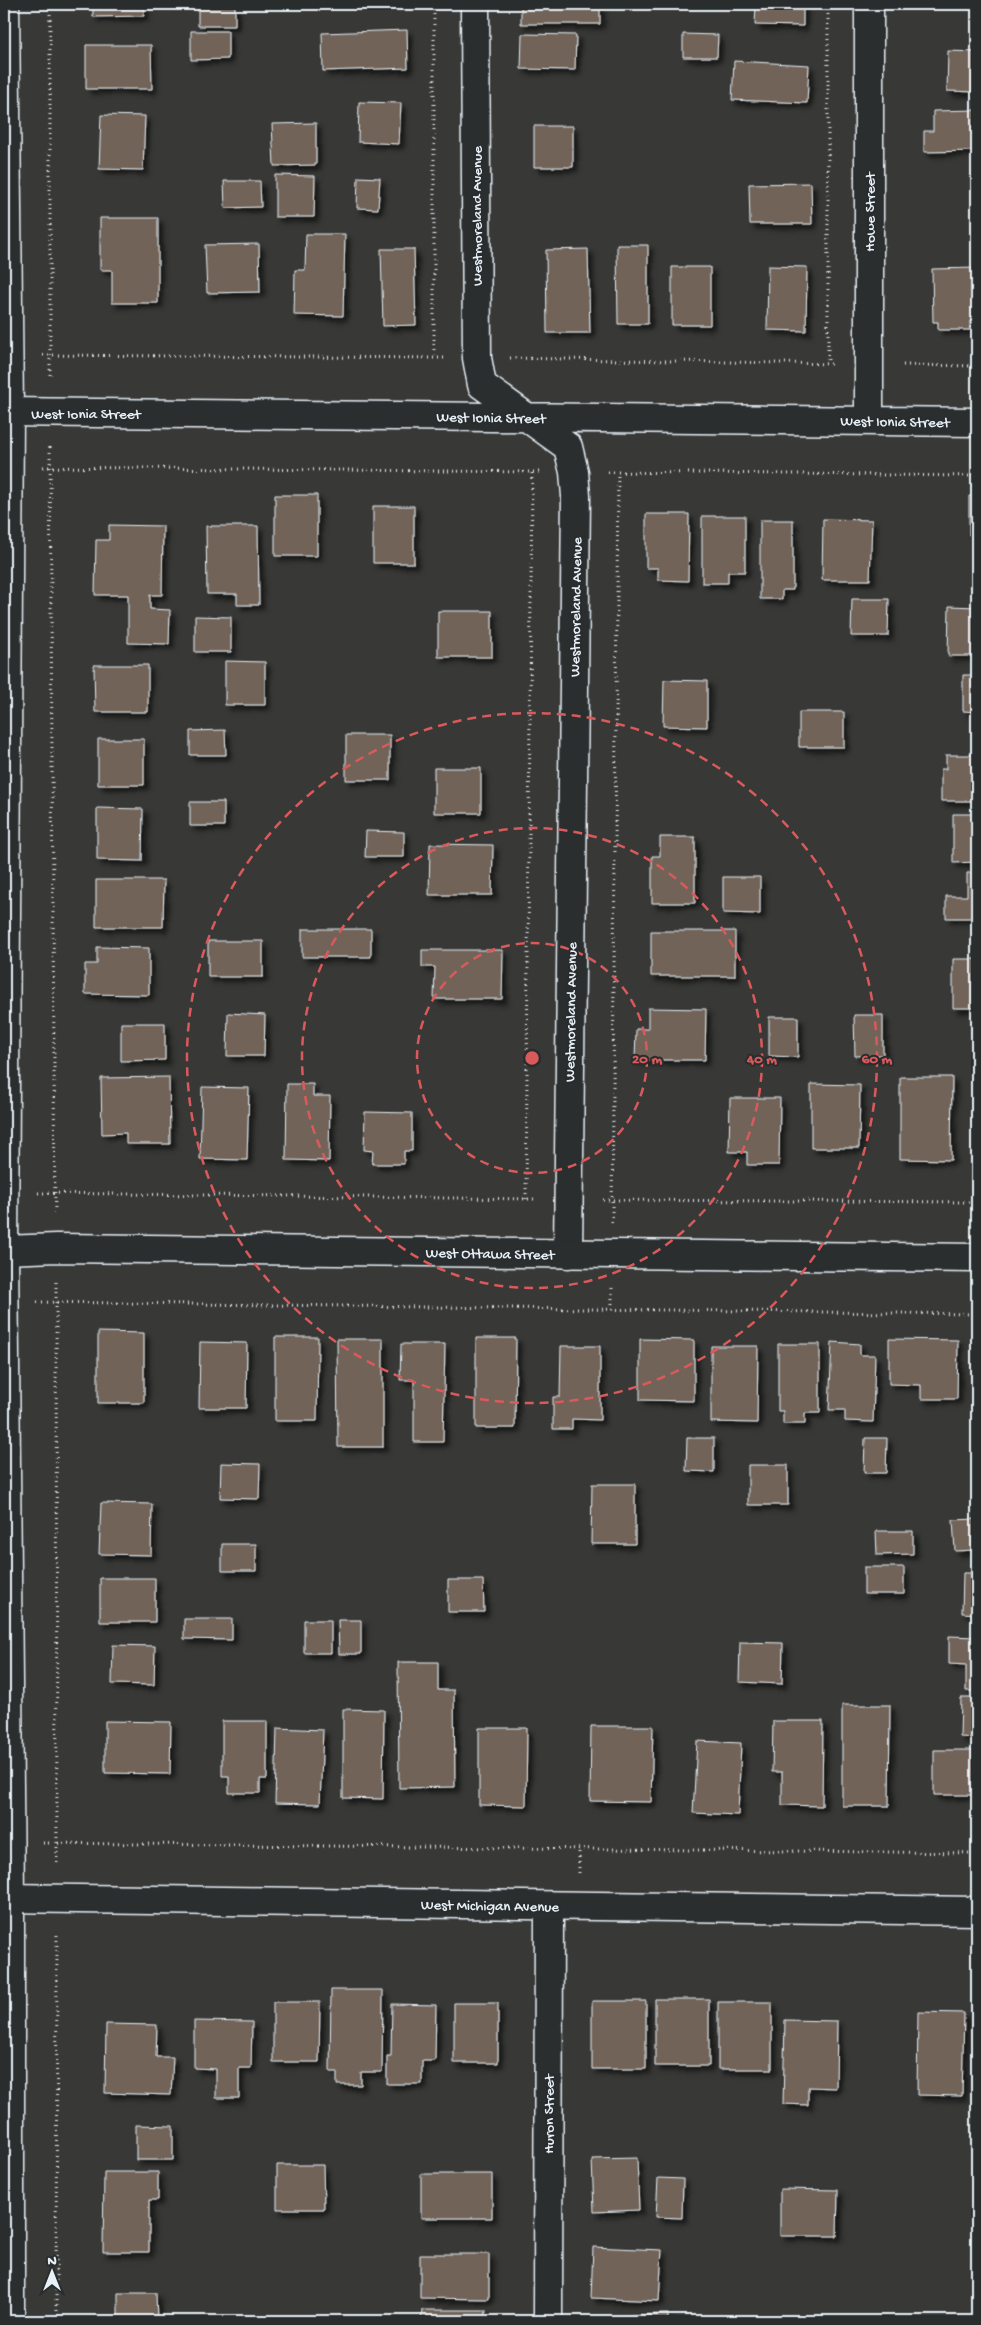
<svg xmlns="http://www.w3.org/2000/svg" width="981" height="2325" viewBox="0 0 981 2325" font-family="'Gochi Hand',sans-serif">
<defs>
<filter id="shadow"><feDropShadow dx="4.5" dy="4.5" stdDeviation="2.5" flood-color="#0009"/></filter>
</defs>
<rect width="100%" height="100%" fill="#383836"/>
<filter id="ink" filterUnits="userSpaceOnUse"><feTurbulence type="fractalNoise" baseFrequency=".02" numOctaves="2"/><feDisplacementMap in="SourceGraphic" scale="10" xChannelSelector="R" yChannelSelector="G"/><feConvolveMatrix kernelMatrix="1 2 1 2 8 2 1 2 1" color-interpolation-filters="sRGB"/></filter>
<g filter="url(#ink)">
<!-- building -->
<path fill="#726458" stroke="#e8f1f8" filter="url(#shadow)" d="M93,4H144V16L93,17Z
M198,4H235V26H198Z
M521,4H600V24H521Z
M756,4H803V26L755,25Z
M407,30L408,68L323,71L322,33Z
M191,31H228V59L191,60Z
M522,34L576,35L575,70L521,69Z
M683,34L718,35L717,57H683Z
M86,45H151L152,89H86Z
M948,51L977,52V92L947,91Z
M734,61L809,65L807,103L732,100Z
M359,102L401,103L399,144L358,142Z
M977,110V151L924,152V131H933V111Z
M101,115L145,116L143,170L99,169Z
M316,123V165L274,166L272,124Z
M534,126H573V167H534Z
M275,175L315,176L314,217H275Z
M358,177L380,178L378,209L357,208Z
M224,181H260L261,207L225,208Z
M811,183L812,224H750L749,184Z
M100,218H158V303H112V270H100Z
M306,234H345L343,316L294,315L295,270H305Z
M259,244L260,292L207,293L205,245Z
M617,245H648V324H618Z
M381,249H414L416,325L383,326Z
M588,249L590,333H547L546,250Z
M768,266L807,267L806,331L767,330Z
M672,267H710V325H672Z
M977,268V321H970V330H938V322H933L932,269Z
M275,495H317V556H275Z
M969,496H977V535H969Z
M373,506H414V563H373Z
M646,514H689L688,581L658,580V568H646Z
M702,516H745V572H728V583H702Z
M823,519L872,520L870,580H822Z
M760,520H793V590H782V599H760Z
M109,525L163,526L162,595H150V609L170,610L169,644L128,643V595H95L96,540H109Z
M206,526H258L259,605H237V594H207Z
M852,599H889L888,636H851Z
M949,606L977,607V656H948Z
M438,611H492V657H438Z
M195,616L231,617V652H195Z
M225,661L265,662V705H225Z
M94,665H148V712H95Z
M963,675H977V712L963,711Z
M664,680L707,681V727L663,726Z
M799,712H844V747H799Z
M225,730L226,755H190V731Z
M346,735H390V780H346Z
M98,739H144V785H98Z
M946,755H977V801H941V769H946Z
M434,768H481V813H434Z
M190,802H224V826H190Z
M97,808L143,809L142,861L97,860Z
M953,814H977V862L953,863Z
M366,831L404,832V857H365Z
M660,837H695V903H652V856H660Z
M430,844L493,845L492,895H429Z
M967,873H977V918H946V896H967Z
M723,877H760V914L723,913Z
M96,880H164L163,927H96Z
M302,929H371V957H302Z
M651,931H735V976H651Z
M208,941H263V977H208Z
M97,947L149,948V995L85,994V964H97Z
M422,950H503L502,999H434L435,967H422Z
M953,959H977V1008H953Z
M648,1008L706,1009L705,1060H635L636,1029H648Z
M228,1013L265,1015L264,1056H227Z
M854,1015H883V1055L855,1056Z
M769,1017H798V1057L769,1056Z
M121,1023H165V1060L121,1061Z
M169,1077L170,1144H126V1133L102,1134L101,1078Z
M900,1077H952L951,1160L900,1159Z
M287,1084H313V1096H330L329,1161L286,1160Z
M811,1084L860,1085L859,1148H811Z
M202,1087L249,1088L247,1160L200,1159Z
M730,1098H780L779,1165H747V1152H729Z
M365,1112L412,1113V1151H404V1164H372L373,1151L364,1150Z
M98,1332L144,1333V1403H98Z
M275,1337H318L317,1421H275Z
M476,1338H516L515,1428H476Z
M337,1339H383V1447H338Z
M640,1339L694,1340V1401L640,1400Z
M889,1339L958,1340L957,1399H921V1385L889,1384Z
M200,1342L247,1343L246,1408H199Z
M832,1342L860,1344V1355H875L873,1422L845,1421V1410H829Z
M401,1344H445L443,1442H414V1380H400Z
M778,1344H820V1413H805V1424H783V1411H778Z
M561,1346H600V1420L572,1419V1429H553V1397H560Z
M711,1346H758L757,1423L711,1422Z
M687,1438H714V1472L686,1471Z
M865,1438H887L886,1473H864Z
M221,1463L260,1464L259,1499L220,1498Z
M748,1465H788V1505H748Z
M592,1484H635V1544H591Z
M101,1503L152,1504L151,1555L99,1554Z
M977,1519V1550L955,1551L953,1520Z
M876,1531H913V1554L877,1555Z
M222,1544H256V1571H222Z
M864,1567H904V1594H864Z
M963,1573H977V1614L962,1613Z
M100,1578H155V1622H100Z
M448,1580H483L484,1612H448Z
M184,1619H232V1640L184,1639Z
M304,1620H331V1653H304Z
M338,1620H361V1654H339Z
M949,1636L977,1637V1691H966V1665L949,1664Z
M740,1642L783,1643L782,1684L739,1682Z
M113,1645L155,1646L154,1685L112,1684Z
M398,1662H438V1690H454L455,1787L399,1788Z
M961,1698H977V1738L960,1737Z
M842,1705H890L889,1806H842Z
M343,1709L384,1710L383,1799L343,1798Z
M105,1721L171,1722L170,1774L105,1773Z
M222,1721H267V1779H260V1793H229V1776H222Z
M773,1721H823L822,1806L782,1805V1772H772Z
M591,1726H653L651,1802L590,1801Z
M277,1728L323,1730L320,1804L275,1803Z
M479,1728H527L526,1806L479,1805Z
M697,1741L741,1743L738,1815L693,1813Z
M934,1750H977V1795H934Z
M331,1990H383L382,2072H361V2085H337V2072H330Z
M655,1999H709V2066H655Z
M592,2001H646V2069H592Z
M273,2002H320L319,2062H273Z
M718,2002H772V2069H718Z
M454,2003H498V2063H454Z
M392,2004L436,2005L435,2061H422V2084H387V2056H391Z
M918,2012L964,2013L962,2096L917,2095Z
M785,2020L837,2021L836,2088L808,2087V2105L783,2104Z
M194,2021L252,2022L251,2068H239V2098H216V2069L194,2068Z
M106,2024L157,2025L156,2057H173L171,2095L105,2093Z
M136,2125L173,2126V2160H136Z
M637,2158L639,2210L594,2212L592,2159Z
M277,2165H323L324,2209H277Z
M104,2172H158V2200H149V2252H103Z
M421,2174H492V2218H421Z
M658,2178L683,2179L682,2218L656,2217Z
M780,2189L838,2190L837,2236H780Z
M593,2247L662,2250L659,2301L591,2298Z
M420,2254H489V2299L420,2298Z
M118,2293H156L157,2321H118Z
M422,2310H486L485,2321H421Z
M668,2314V2321H631V2315Z"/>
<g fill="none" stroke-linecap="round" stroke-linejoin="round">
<!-- minor casing -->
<g stroke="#e8f1f8" stroke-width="31">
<path id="minor" d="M5,4L9,412L4,1250L10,1898V2321
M475,4L477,358L482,385L568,447L574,472L576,496L568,1254
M869,4V421
M4,412L977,422
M548,2321L549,1906"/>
</g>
<!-- tertiary casing -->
<g stroke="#e8f1f8" stroke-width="31">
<path id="tertiary" d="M4,1250L56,1248L977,1258
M4,1898L977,1911"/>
</g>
<!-- path -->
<path stroke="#e8f1f8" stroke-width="3" stroke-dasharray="1 4" stroke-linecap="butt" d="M50,4V378
M434,4V358
M828,4V364
M43,355L444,358
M510,358L834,364
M903,365L977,366
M50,447L55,1213
M43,467L539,472
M608,472L977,476
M38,1193L534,1199
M526,1199L532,472
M603,1200L977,1202
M612,1222L618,472
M56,1282L57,1866
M37,1302L977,1314
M612,1309V1288
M43,1843L977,1853
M579,1873V1849
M56,2321L57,1932"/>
<!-- minor -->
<use href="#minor" stroke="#2a2d2e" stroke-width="28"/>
<!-- tertiary -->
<use href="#tertiary" stroke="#2a2d2e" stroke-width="28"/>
</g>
</g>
<!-- distance rings -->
<g fill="none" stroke="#da5a5c" stroke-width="2.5" stroke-dasharray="9 6">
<circle cx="532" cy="1058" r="115"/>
<circle cx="532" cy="1058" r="230"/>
<circle cx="532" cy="1058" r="345"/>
</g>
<g text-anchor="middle" stroke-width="4" stroke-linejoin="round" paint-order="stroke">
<!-- street labels -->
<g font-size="15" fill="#e8f1f8" stroke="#2a2d2e">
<text transform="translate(869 212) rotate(-90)" y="5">Howe Street</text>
<text transform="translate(476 216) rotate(-90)" y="5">Westmoreland Avenue</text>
<text x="86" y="418">West Ionia Street</text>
<text transform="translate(491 417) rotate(1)" y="5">West Ionia Street</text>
<text transform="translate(895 421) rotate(1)" y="5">West Ionia Street</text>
<text transform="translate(575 607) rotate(-89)" y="5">Westmoreland Avenue</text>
<text transform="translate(570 1012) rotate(-89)" y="5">Westmoreland Avenue</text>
<text transform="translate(490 1253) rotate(1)" y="5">West Ottawa Street</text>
<text transform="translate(490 1905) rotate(1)" y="5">West Michigan Avenue</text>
<text transform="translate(548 2114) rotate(-90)" y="5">Huron Street</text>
</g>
</g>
<circle cx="532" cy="1058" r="8" fill="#da5a5c" stroke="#2a2d2e" stroke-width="2.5"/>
<g font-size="15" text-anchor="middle" font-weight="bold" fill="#da5a5c" stroke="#2a2d2e" stroke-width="4" stroke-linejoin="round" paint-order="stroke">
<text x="647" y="1063">20 m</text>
<text x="762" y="1063">40 m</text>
<text x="877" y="1063">60 m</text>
</g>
<!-- margin -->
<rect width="981" height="2325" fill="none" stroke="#2a2d2e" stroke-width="20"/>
<rect x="10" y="10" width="961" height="2305" fill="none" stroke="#e8f1f8" stroke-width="2" filter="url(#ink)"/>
<!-- north arrow -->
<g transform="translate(52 2272)" stroke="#2a2d2e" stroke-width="4" paint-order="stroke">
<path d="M0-4L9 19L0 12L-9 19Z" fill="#e8f1f8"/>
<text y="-8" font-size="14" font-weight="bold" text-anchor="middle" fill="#e8f1f8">N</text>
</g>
</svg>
